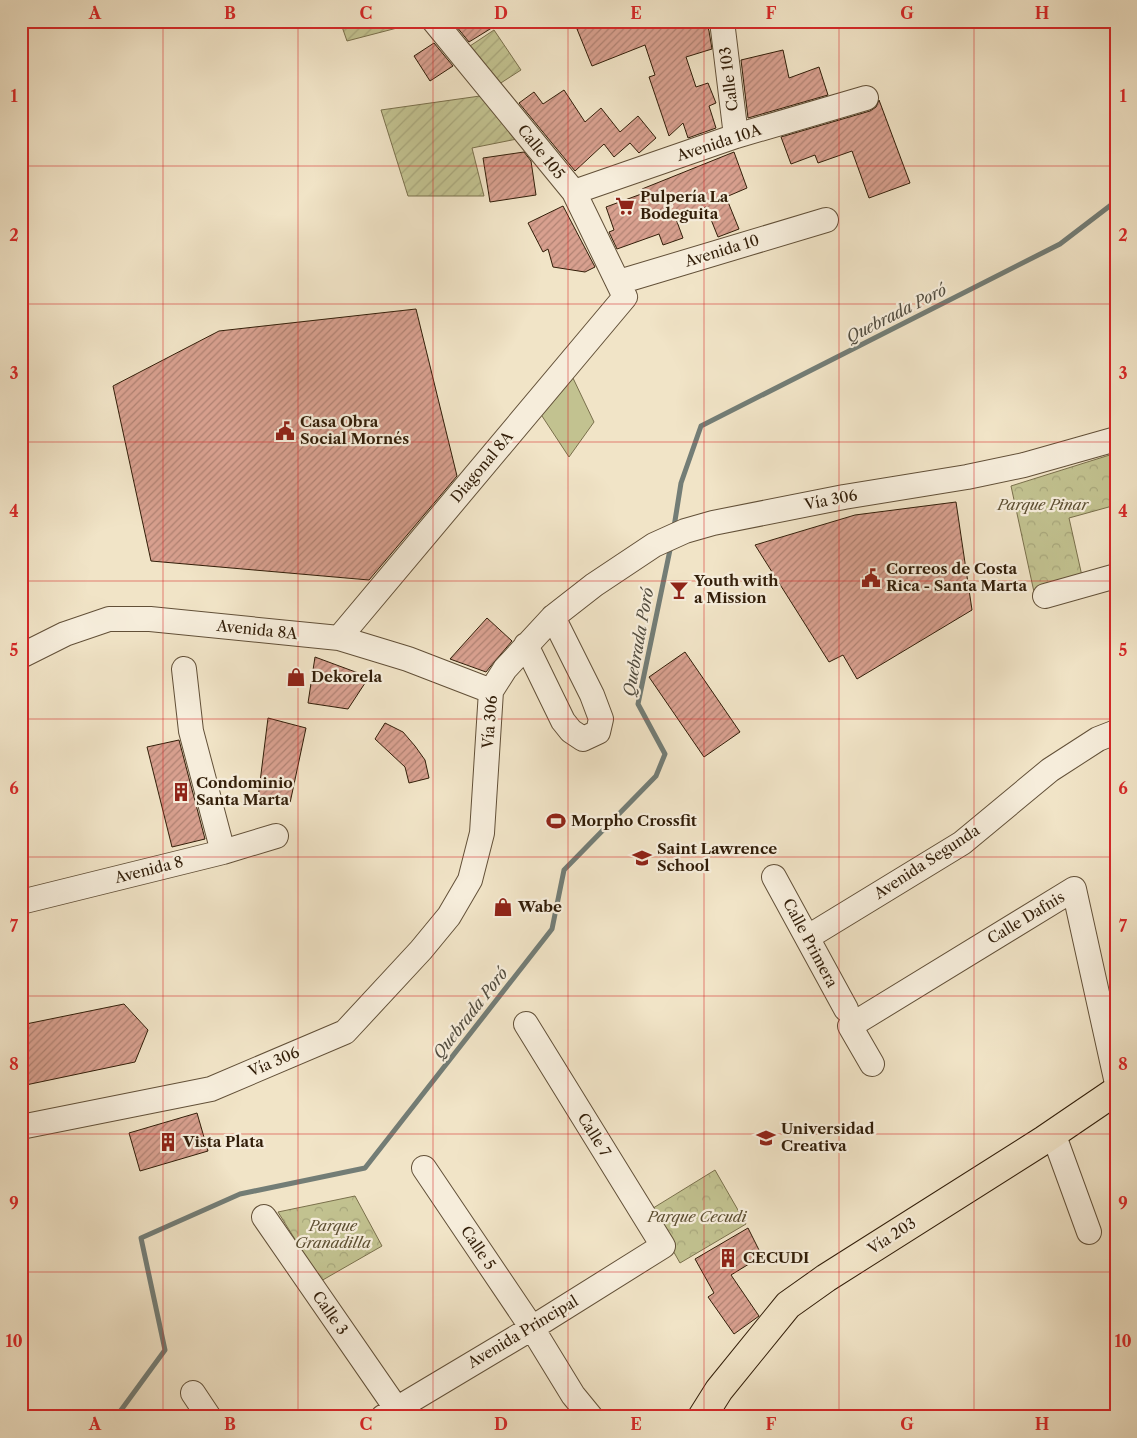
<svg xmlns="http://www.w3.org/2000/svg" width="1137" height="1438" viewBox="0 0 1137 1438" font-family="'Libre Caslon Text',serif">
<defs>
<pattern id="forest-crowns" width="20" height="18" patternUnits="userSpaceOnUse" patternTransform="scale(1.25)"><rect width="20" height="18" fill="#c2c290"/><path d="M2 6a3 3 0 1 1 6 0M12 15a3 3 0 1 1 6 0" fill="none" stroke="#a7a67b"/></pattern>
<pattern id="garden-furrows" width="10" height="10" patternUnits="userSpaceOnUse" patternTransform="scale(1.25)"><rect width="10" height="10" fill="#c2c290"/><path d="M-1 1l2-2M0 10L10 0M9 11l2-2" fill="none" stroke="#a7a67b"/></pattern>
<pattern id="building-hatch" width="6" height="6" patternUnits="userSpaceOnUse" patternTransform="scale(1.25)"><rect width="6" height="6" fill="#d8a08f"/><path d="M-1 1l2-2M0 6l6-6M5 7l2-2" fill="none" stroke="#b08273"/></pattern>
</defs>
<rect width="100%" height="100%" fill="#f1e4c7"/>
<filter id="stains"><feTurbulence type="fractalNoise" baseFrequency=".004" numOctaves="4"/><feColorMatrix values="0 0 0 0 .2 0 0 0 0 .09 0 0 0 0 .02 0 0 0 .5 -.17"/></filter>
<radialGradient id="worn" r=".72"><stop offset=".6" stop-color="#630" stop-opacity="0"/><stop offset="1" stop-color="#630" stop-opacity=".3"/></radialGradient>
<!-- grass -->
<path fill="#c2c290" stroke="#7a704c" d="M572,376L594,422L569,457L540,413Z"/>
<!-- forest -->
<path fill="url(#forest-crowns)" stroke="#7a704c" d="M1116,453V505L1069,518L1082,576L1034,592L1011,486Z
M715,1170L746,1224L680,1263L650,1210Z
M355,1196L382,1246L321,1281L278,1212Z"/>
<!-- garden -->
<path fill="url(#garden-furrows)" stroke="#7a704c" d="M340,21H424L347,41Z
M494,30L521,70L493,88L467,48Z
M487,95L522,138L472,148L484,196H408L381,110Z"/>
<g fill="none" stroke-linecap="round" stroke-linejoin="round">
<!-- stream -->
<path stroke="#737d76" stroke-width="5" d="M674,527L681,483L701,426L1060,244L1111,205L1116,188
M116,1417L165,1350L141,1238L240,1194L365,1168L552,929L564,870L656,776L665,754L638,704L671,545"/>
</g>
<!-- building -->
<path fill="url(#building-hatch)" stroke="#321e09" d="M452,21H503L469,42Z
M598,21H685L688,26L706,21L709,31L712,49L686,57L696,87L708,83L716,103L709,106L716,128L688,138L683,123L669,136L649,77L655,75L645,45L592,66L577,29Z
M434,43L453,66L430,81L414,56Z
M783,50L789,78L819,67L828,95L748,118L741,60Z
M564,90L585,122L601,108L620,132L638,116L656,138L639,153L630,143L614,157L604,144L575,171L519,103L534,92L543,104Z
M879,100L910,183L869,198L852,151L818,163L815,155L791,164L781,137L870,111L876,107Z
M524,152L531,161L536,195L490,202L483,158Z
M734,152L747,188L726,197L739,229L718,237L706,207L676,219L683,238L663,245L659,234L617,249L609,232L614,230L606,207L644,193L642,189Z
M563,206L595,267L585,272L553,267L548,249L543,252L528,223Z
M416,309L457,476L369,580L151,561L113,386L219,331Z
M956,502L972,610L857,679L843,655L829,662L755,545L855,515Z
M487,618L512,641L490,667L486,672L450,659Z
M685,652L740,732L704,757L649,677Z
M315,657L369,677L348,709L308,703Z
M268,718L306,728L290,803L258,798Z
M385,723L403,732L415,746L425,760L429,778L409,783L405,767L375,739Z
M179,740L205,839L172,847L147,747Z
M124,1004L148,1030L135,1062L21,1086V1025Z
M197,1113L208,1151L140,1171L129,1133Z
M748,1228L762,1256L731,1275L759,1316L734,1334L708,1297L714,1293L695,1259Z"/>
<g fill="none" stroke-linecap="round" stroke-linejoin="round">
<!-- minor casing -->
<g stroke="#625038" stroke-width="26">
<path id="minor" d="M722,21L736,136
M574,192L736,136L866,98
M619,282L826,220
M1045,596L1116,576
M339,638L625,297L574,192L434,21
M526,645L563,721L571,731L583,739L598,732L601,719L592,695L553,617
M21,656L65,634L109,619H150L339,638L408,659L491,691
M184,669L191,731L223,852
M774,877L846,1009
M21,902L223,852L276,836
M808,937L962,843L1050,770L1098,739L1116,732
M872,1064L850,1026L1074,889L1116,1079
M21,1127L211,1089L345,1032L421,950L449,916L470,880L482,833L491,691L505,669L553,617L594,585L654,545L685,531L713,523L844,497L967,477L1024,465L1116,439
M1053,1133L1089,1232
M424,1168L532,1328L573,1395L591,1417
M264,1217L396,1408
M193,1393L209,1417
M383,1417L532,1328L663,1246L526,1024"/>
</g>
<!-- major casing -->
<g stroke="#321e09" stroke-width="30">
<path id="major" d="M702,1417L719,1390L788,1305L826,1278L1044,1140L1116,1091"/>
</g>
<!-- minor -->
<use href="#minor" stroke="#f6eddb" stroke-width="24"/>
<!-- major -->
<use href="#major" stroke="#f1e4c7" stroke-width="28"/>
</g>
<!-- grid -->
<path fill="none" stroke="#d62828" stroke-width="1" stroke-opacity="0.55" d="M163,21V1417M298,21V1417M433,21V1417M568,21V1417M704,21V1417M839,21V1417M974,21V1417M21,166H1116M21,304H1116M21,442H1116M21,581H1116M21,719H1116M21,857H1116M21,996H1116M21,1134H1116M21,1272H1116"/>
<!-- icons -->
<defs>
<g id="supermarket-bare" transform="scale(1.5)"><path d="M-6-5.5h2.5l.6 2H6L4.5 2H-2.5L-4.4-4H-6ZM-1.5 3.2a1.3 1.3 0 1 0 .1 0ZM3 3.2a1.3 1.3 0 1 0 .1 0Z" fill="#8f2418" stroke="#f6eddb" stroke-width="2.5" paint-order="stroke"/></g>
<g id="civic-bare" transform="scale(1.5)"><path d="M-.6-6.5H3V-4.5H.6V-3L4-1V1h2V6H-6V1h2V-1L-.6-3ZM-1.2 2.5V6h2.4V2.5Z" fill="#8f2418" stroke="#f6eddb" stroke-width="2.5" paint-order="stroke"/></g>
<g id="bar-bare" transform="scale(1.5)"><path d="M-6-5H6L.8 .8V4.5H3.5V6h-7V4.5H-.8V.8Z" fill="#8f2418" stroke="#f6eddb" stroke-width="2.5" paint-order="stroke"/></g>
<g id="shop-bare" transform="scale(1.5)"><path d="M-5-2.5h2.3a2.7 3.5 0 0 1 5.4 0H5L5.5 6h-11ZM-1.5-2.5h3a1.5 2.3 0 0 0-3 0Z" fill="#8f2418" stroke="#f6eddb" stroke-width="2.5" paint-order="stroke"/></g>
<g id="building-bare" transform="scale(1.5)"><path d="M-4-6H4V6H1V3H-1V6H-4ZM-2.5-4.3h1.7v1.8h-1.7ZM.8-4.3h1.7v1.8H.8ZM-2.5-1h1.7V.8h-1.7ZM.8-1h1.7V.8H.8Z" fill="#8f2418" stroke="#f6eddb" stroke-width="2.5" paint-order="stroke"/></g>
<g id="stadium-bare" transform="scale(1.5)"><path d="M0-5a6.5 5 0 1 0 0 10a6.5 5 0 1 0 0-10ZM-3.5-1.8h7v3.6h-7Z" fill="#8f2418" stroke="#f6eddb" stroke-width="2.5" paint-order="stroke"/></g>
<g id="school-bare" transform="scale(1.5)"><path d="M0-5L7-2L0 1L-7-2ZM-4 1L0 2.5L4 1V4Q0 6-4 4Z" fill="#8f2418" stroke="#f6eddb" stroke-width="2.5" paint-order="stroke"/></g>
<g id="university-bare" transform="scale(1.5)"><path d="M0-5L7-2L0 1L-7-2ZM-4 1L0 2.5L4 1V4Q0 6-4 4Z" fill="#8f2418" stroke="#f6eddb" stroke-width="2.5" paint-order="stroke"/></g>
</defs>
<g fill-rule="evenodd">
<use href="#supermarket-bare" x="625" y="206"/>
<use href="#civic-bare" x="285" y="431"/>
<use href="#civic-bare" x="871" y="578"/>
<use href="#bar-bare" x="679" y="590"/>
<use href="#shop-bare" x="296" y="677"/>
<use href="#building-bare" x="181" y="792"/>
<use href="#stadium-bare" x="556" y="821"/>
<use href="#school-bare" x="642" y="858"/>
<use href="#shop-bare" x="503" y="907"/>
<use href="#university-bare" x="766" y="1138"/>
<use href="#building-bare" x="168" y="1142"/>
<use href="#building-bare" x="728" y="1258"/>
</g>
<g text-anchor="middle" stroke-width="4.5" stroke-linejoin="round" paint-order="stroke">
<!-- street labels -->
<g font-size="15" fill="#321e09" stroke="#f6eddb">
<text transform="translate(729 79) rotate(-97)" y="5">Calle 103</text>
<text transform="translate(719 143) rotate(-18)" y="5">Avenida 10A</text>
<text transform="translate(541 152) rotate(51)" y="5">Calle 105</text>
<text transform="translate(722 251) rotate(-17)" y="5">Avenida 10</text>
<text transform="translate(482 467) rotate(-50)" y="5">Diagonal 8A</text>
<text transform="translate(831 500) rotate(-11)" y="5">Vía 306</text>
<text transform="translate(257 630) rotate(6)" y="5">Avenida 8A</text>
<text transform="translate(490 722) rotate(-85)" y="5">Vía 306</text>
<text transform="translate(927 862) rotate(-33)" y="5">Avenida Segunda</text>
<text transform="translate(149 870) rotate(-14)" y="5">Avenida 8</text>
<text transform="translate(1026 918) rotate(-31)" y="5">Calle Dafnis</text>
<text transform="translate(810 943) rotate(62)" y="5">Calle Primera</text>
<text transform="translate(274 1062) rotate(-23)" y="5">Vía 306</text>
<text transform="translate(594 1135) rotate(58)" y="5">Calle 7</text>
<text transform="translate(892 1236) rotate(-33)" y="5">Vía 203</text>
<text transform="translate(478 1248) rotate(56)" y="5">Calle 5</text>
<text transform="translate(330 1313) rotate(55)" y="5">Calle 3</text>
<text transform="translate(523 1332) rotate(-31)" y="5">Avenida Principal</text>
</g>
<!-- poi labels -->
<g font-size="15" font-weight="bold" fill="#321e09" stroke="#f6eddb" text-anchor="start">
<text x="640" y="202">Pulpería La<tspan x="640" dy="17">Bodeguita</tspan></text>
<text x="300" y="427">Casa Obra<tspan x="300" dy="17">Social Mornés</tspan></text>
<text x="886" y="574">Correos de Costa<tspan x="886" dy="17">Rica - Santa Marta</tspan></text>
<text x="694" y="586">Youth with<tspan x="694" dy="17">a Mission</tspan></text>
<text x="311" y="682">Dekorela</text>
<text x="196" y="788">Condominio<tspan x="196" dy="17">Santa Marta</tspan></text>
<text x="571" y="826">Morpho Crossfit</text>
<text x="657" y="854">Saint Lawrence<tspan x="657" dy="17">School</tspan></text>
<text x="518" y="912">Wabe</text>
<text x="781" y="1134">Universidad<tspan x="781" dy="17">Creativa</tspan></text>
<text x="183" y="1147">Vista Plata</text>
<text x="743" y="1263">CECUDI</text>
</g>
<!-- park labels -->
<g font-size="15" font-style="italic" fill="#5d4f32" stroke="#f6eddb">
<text x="1043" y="510">Parque Pinar</text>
<text x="697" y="1222">Parque Cecudi</text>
<text x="333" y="1231">Parque<tspan x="333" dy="17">Granadilla</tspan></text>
</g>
<!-- water labels -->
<g font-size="16" font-style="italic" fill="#524d40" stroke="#f6eddb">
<text transform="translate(896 313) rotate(-27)" y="6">Quebrada Poró</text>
<text transform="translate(638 642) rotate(-80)" y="6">Quebrada Poró</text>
<text transform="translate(470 1013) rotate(-52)" y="6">Quebrada Poró</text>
</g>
</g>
<!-- margin -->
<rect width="1137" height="1438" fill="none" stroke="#f1e4c7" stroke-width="55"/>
<rect x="28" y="28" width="1082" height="1382" fill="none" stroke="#d62828" stroke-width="2"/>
<g font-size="16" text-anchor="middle" font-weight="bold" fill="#d62828">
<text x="95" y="19">A</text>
<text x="230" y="19">B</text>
<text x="366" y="19">C</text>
<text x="501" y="19">D</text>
<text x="636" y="19">E</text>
<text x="771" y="19">F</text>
<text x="907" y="19">G</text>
<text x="1042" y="19">H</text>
<text x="14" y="102">1</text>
<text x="1123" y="102">1</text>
<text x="14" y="241">2</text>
<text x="1123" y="241">2</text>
<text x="14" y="379">3</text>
<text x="1123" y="379">3</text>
<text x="14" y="517">4</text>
<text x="1123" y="517">4</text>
<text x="14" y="656">5</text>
<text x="1123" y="656">5</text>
<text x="14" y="794">6</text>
<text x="1123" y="794">6</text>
<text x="14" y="932">7</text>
<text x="1123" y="932">7</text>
<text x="14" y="1070">8</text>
<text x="1123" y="1070">8</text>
<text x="14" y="1209">9</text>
<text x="1123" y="1209">9</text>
<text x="14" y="1347">10</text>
<text x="1123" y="1347">10</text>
<text x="95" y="1430">A</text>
<text x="230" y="1430">B</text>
<text x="366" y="1430">C</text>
<text x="501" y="1430">D</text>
<text x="636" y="1430">E</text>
<text x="771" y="1430">F</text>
<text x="907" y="1430">G</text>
<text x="1042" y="1430">H</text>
</g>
<rect width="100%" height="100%" filter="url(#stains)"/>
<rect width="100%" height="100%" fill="url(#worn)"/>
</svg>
